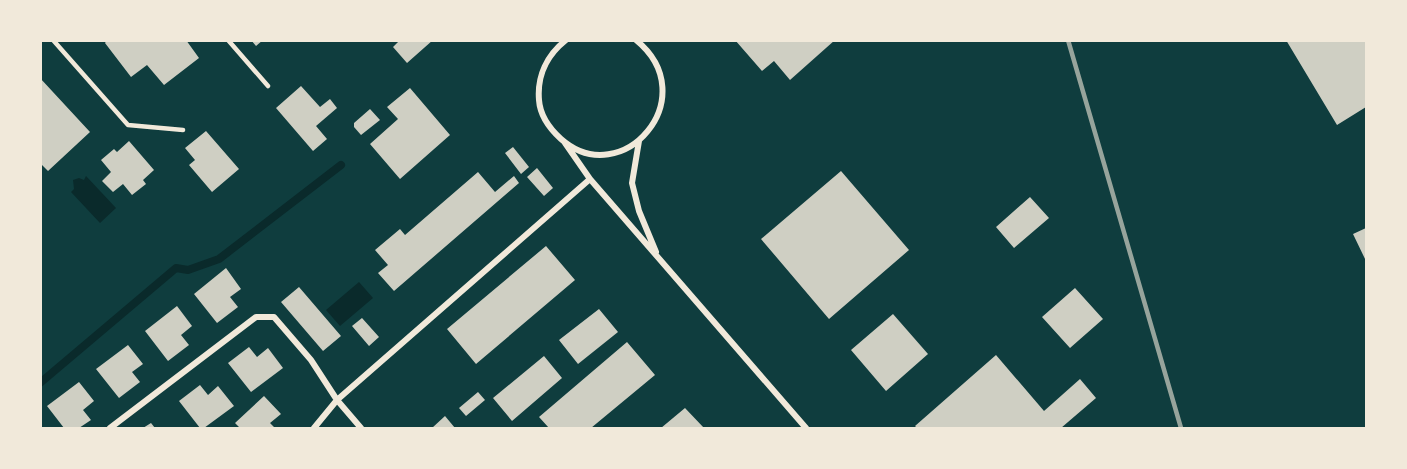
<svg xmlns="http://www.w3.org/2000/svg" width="1407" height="469" viewBox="0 0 1407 469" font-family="'DM Sans',sans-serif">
<rect width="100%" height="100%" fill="#0f3d3e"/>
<!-- water -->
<path fill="#0a2a2b" d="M86,176L116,208L100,223L71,192L74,189L73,180L79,178L84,180Z
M359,282L373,298L340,326L326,310Z"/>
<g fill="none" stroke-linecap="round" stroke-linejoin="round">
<!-- stream -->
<path stroke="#0a2a2b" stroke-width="8" d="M40,383L176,268L188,270L219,259L341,165"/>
</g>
<!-- building -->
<path fill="#cfcfc3" d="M107,40H186L199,58L164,85L147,65L131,77L105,43Z
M251,40H263L256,46Z
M400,40H433L407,63L393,47Z
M735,40H835L790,80L774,61L762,71Z
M1286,40H1366V107L1337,125Z
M40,78L90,132L48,171L40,163Z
M301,86L320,107L330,99L337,108L316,126L327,139L313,151L276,108Z
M410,88L450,135L400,179L370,144L398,119L387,107Z
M370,109L380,120L361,135L354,127V123Z
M206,131L239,169L212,192L189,165L195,160L185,148Z
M129,141L154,170L143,180L146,184L132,195L123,184L113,192L102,181L111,172L101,160L114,149L117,152Z
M513,147L529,167L521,174L505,153Z
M537,168L553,188L544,196L527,177Z
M841,171L909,250L829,319L761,239Z
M478,172L495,192L514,176L519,183L394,291L378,273L388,265L375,250L400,229L405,235Z
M1030,197L1049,218L1014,248L996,227Z
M1366,228V261L1353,234Z
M546,246L575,280L476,364L447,329Z
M226,268L241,289L230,297L238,307L217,323L194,294Z
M299,287L341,336L323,351L281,302Z
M1075,288L1103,319L1070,348L1042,317Z
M177,306L192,326L181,335L189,345L168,361L145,331Z
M599,309L618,332L578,364L559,340Z
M893,314L928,354L886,391L851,350Z
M362,318L379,337L369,346L352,326Z
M627,342L655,375L591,428H549L539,417Z
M128,345L143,364L132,372L140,382L119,398L96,369Z
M249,347L257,357L268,348L283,368L251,392L228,363Z
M996,355L1044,411L1080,379L1096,398L1061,428H917L915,426Z
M544,356L562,378L512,421L493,398Z
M79,382L94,401L83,410L91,420L79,428H64L47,406Z
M200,385L208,395L218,386L234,406L204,428H200L179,401Z
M478,392L485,400L466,416L459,408Z
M264,396L281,414L270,423L275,428H240L235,423Z
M685,408L704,428H661Z
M445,416L455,428H432Z
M151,423L155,428H143Z"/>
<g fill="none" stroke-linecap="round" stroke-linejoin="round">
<!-- service -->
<path stroke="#f1e9da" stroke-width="4.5" d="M53,40L128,125L183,130
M228,40L268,86"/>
<!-- minor -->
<path stroke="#f1e9da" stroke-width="6" d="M566,40C547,55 537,76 539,100C540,115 550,129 561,139C622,193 706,97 636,40
M639,141L632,183L639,211L656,252
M565,143L590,179L806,428
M110,428L256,317H274L311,360L337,400L361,428
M314,428L337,400L590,179"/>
<!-- rail -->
<path stroke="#97a49c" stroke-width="4.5" d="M1068,40L1181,428"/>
</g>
<!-- border -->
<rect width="1407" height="469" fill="none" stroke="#f1e9da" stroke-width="84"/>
</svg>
